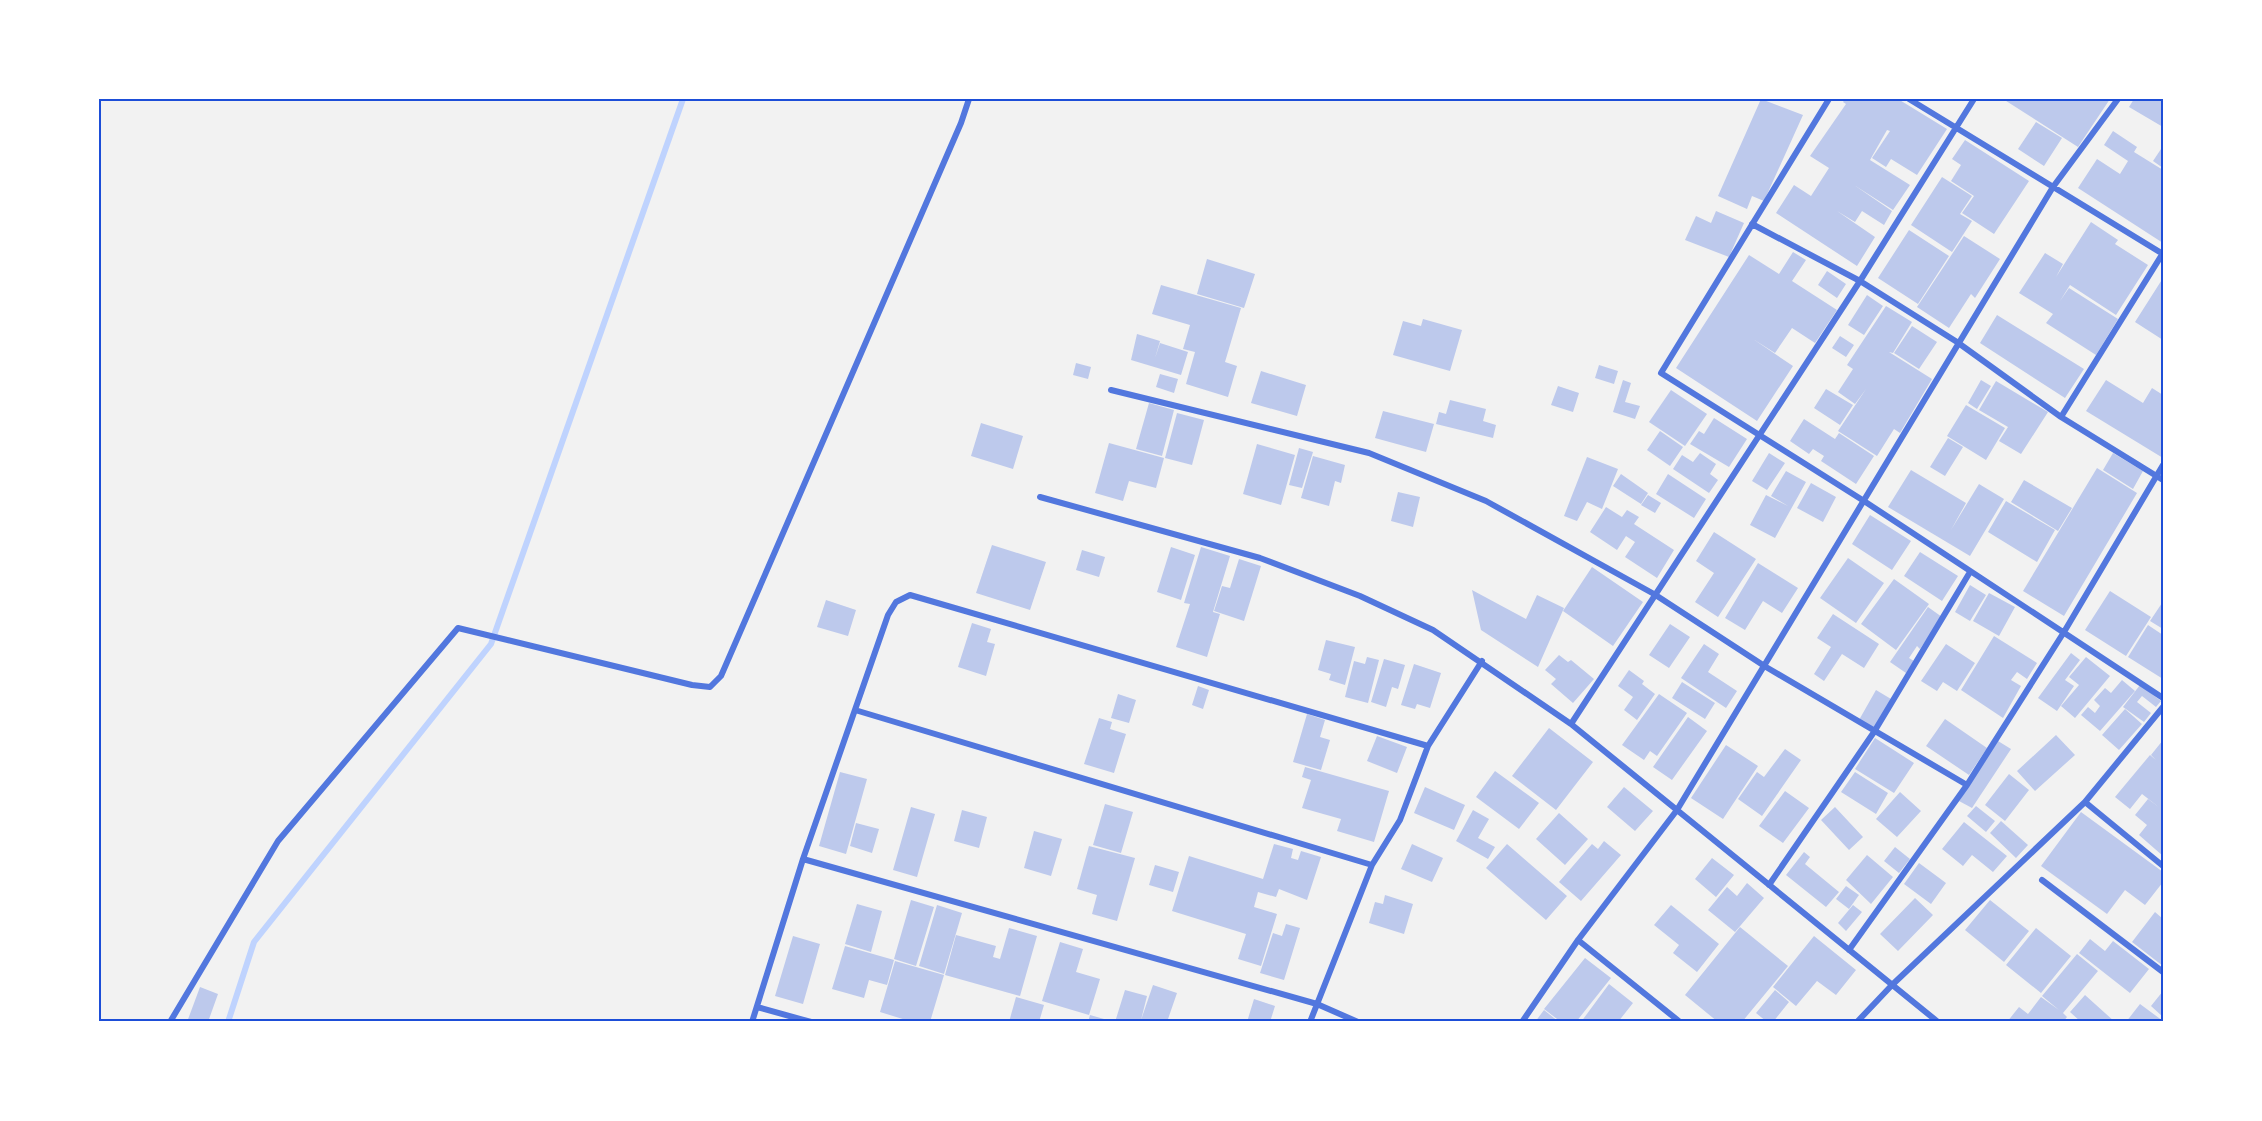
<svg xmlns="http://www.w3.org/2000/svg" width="2262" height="1121" viewBox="0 0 2262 1121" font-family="Quicksand,sans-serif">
<rect width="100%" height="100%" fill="#f2f2f2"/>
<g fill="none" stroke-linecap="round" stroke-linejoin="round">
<!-- stream -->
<path stroke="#bfd3fe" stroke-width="6" d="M228,1022L254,942L491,644L683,99"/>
</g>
<!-- building -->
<path fill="#bdc9ec" d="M1761,99L1803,115L1764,201L1752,196L1747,209L1718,196Z
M1845,99H1898L1947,129L1917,175L1891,159L1886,167L1872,158L1890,131L1887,130L1870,160L1910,185L1893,210L1854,185L1892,211L1884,225L1862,211L1855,222L1837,211L1875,237L1857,266L1776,213L1794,185L1811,196L1829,168L1810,156L1846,104L1843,102Z
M2003,99H2110L2078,147Z
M2134,99H2163V127L2129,107Z
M2036,122L2062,138L2044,166L2018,149Z
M2113,131L2137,147L2134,152L2163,170V243L2078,188L2097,159L2120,174L2128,161L2104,145Z
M1965,140L2029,181L1994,234L1962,213L1974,196L1951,181L1961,165L1952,159Z
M2163,146V168L2153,161Z
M1942,177L1972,196L1960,214L1972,221L1952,252L1911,225Z
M1716,211L1744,223L1729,257L1685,240L1696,216L1711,223Z
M2091,222L2118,240L2115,244L2148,265L2116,315L2070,285L2060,301L2069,288L2118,319L2096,355L2046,323L2053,314L2019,293L2045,253L2063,264L2056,277Z
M1909,230L1949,256L1918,304L1878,278Z
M1964,236L2000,259L1975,298L1971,294L1949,328L1917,307Z
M1793,252L1806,260L1792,281L1837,310L1815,343L1792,328L1775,353L1753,339L1793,366L1757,421L1676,368L1749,255L1779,274Z
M1207,259L1255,274L1244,308L1197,294Z
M1827,271L1846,284L1837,298L1818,285Z
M2163,278V340L2135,322Z
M1161,285L1241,308L1225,362L1237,366L1228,397L1186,384L1195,352L1183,349L1190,325L1152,314Z
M1867,295L1883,306L1864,335L1848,325Z
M1886,306L1912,322L1893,353L1889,352L1932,379L1900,433L1894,429L1877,456L1838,431L1866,389L1855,404L1838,392L1853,369L1847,365Z
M1997,315L2084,369L2065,398L1980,343Z
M1423,319L1462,330L1450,371L1393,355L1403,321L1421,326Z
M1912,326L1937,342L1919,369L1894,353Z
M1137,334L1160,341L1155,358L1160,343L1188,352L1181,375L1131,360Z
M1840,336L1854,345L1846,357L1832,348Z
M1076,363L1091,367L1088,379L1073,375Z
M1599,365L1618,371L1614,384L1595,378Z
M1261,371L1306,385L1297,416L1251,403Z
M1160,374L1178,379L1174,393L1156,387Z
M1623,380L1631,383L1625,402L1640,406L1635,419L1613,412Z
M1981,380L1991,386L1977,409L1968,403Z
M2106,380L2143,403L2152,388L2163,395V458L2086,411Z
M1996,381L2048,412L2021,454L1999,441L2008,427L1979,410Z
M1558,386L1579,393L1573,412L1551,405Z
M1826,389L1853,405L1840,425L1814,408Z
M1671,390L1707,414L1685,446L1649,422Z
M1450,400L1486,409L1483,421L1496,425L1493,438L1436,424L1439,412L1446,414Z
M1149,403L1174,410L1162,456L1136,449Z
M1966,405L2005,428L1986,460L1947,436Z
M1383,411L1434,424L1426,452L1375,438Z
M1177,413L1204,420L1192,465L1165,458Z
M1714,418L1747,439L1729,467L1690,444L1699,431L1704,434Z
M1804,419L1835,439L1839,433L1874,456L1856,484L1821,461L1824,456L1813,449L1809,454L1790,441Z
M981,423L1023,436L1013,469L971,456Z
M1660,431L1683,447L1670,466L1647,450Z
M1948,438L1963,447L1945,476L1930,467Z
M1109,443L1164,458L1156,488L1129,481L1123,501L1095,493Z
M1257,444L1295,455L1281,505L1243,494Z
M1299,448L1313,452L1302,488L1289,485Z
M1700,453L1716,464L1710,474L1718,480L1709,493L1673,469L1682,455L1693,462Z
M1769,453L1785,463L1767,490L1752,481Z
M2113,453L2143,471L2133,489L2103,470Z
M1313,456L1345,465L1341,483L1335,481L1329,506L1301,498Z
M1587,457L1618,469L1602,509L1587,502L1577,521L1564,516Z
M2097,468L2137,493L2064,616L2023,591Z
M1911,470L1966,503L1951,530L1979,484L2004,499L1970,556L1888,507Z
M1786,471L1806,482L1775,538L1750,525L1766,495L1788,506L1771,496Z
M1621,474L1648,493L1641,504L1613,486Z
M1668,474L1706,499L1694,518L1656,494Z
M2024,480L2072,508L2058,531L2011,502Z
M1811,483L1836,497L1823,522L1797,508Z
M1398,492L1420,497L1413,527L1391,521Z
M1648,495L1661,503L1655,513L1641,505Z
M2006,501L2055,530L2037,562L1988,532Z
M1606,507L1622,517L1627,510L1639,517L1634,524L1674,550L1657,578L1625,557L1635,542L1626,536L1617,550L1590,532Z
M1870,515L1911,541L1892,570L1852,544Z
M1714,532L1756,559L1718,617L1695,602L1714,573L1696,561Z
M992,545L1046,562L1030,610L976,593Z
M1171,547L1195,555L1181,600L1157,592Z
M1201,547L1230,556L1213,612L1220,614L1207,657L1176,647L1190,604L1184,603Z
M1082,550L1105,557L1099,577L1076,570Z
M1920,552L1958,576L1942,601L1904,576Z
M1848,558L1884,583L1856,623L1820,598Z
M1239,559L1261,566L1244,621L1214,611L1222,586L1230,588Z
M1758,563L1798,588L1782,613L1763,601L1745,630L1725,618Z
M1592,567L1643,602L1613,646L1563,611Z
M1894,579L1929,604L1896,650L1861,624Z
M1970,585L1986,595L1970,621L1955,612Z
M1472,590L1526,619L1537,595L1564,608L1538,667L1481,630Z
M2110,591L2151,617L2126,656L2085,630Z
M1989,593L2015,607L1999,636L1973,621Z
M826,600L856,610L848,636L817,627Z
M2162,603L2163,604V629L2150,621Z
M1928,607L1942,617L1920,649L1917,646L1909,658L1914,661L1906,673L1890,662Z
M1833,614L1879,644L1864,668L1842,654L1824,681L1814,674L1831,647L1817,638Z
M972,623L991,629L987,642L995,644L986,676L958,667Z
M1670,624L1690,637L1669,668L1649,655Z
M2148,625L2163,635V679L2128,657Z
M1994,636L2037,663L2027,679L2017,672L2011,680L2021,686L2003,718L1961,690Z
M1326,640L1355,647L1345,685L1329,680L1331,674L1318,670Z
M1704,644L1719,654L1708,672L1737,691L1726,708L1681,678Z
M1946,644L1975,663L1957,691L1943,682L1937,691L1921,681Z
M2071,653L2080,660L2065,680L2074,686L2057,711L2038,698Z
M1559,655L1568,662L1571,660L1594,679L1573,703L1551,684L1556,679L1545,670Z
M1367,657L1379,660L1368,703L1345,697L1354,661L1365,664Z
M2086,657L2110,676L2075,718L2061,706L2079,685L2069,677Z
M1384,659L1405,665L1398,689L1392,687L1386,707L1371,702Z
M1414,664L1441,673L1430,708L1417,704L1415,709L1401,705Z
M1629,670L1644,681L1642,684L1655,694L1637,720L1624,710L1633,697L1618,686Z
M2122,680L2135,691L2100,731L2081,715L2088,707L2095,713L2100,706L2094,700L2105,688L2111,693Z
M1682,682L1715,703L1705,719L1672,698Z
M2140,685L2161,701L2156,707L2142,696L2137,702L2151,713L2144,722L2123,707Z
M1198,686L1209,690L1203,709L1192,705Z
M1876,690L1891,699L1874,729L1859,720Z
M1118,694L1136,700L1129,723L1111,718Z
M1659,694L1687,713L1657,756L1650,751L1644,760L1622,745Z
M2125,709L2142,724L2119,750L2102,735Z
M1307,714L1325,720L1320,737L1330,740L1321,770L1293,762Z
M1688,717L1707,731L1672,780L1653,767Z
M1099,718L1112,722L1110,729L1126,734L1114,773L1084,764Z
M1945,719L1987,748L1969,775L1926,746Z
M1549,728L1593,762L1556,810L1512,776Z
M2056,735L2075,755L2035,791L2017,771Z
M1377,736L1407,747L1397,773L1367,761Z
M1875,738L1914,763L1894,793L1855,769Z
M2163,740V856L2139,835L2147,825L2135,815L2148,799L2160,808L2142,794L2130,809L2115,797L2150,755L2156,760L2151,755Z
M1998,741L2011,749L1972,808L1959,801Z
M1726,745L1758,766L1723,819L1691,798Z
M1785,749L1801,760L1762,816L1738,799L1757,772L1764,777Z
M1305,767L1389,791L1374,842L1337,831L1341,819L1302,808L1311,780L1302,777Z
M1495,771L1539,803L1519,829L1476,797Z
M840,772L867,779L846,854L819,846Z
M1855,772L1888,793L1876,814L1841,792Z
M2009,774L2029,790L2005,821L1985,805Z
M1425,787L1465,805L1454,830L1414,813Z
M1624,787L1653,811L1635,831L1607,807Z
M1785,791L1809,808L1783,843L1759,826Z
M1900,792L1921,811L1897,837L1876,819Z
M1105,804L1133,812L1121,853L1093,845Z
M1976,806L1995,821L1986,832L1967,816Z
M911,807L935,814L917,877L893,870Z
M1835,807L1863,837L1849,850L1821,820Z
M962,810L987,817L979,848L954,841Z
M1473,810L1489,819L1478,838L1495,847L1488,859L1456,841Z
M2081,812L2163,872V882L2145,905L2125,890L2107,914L2041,866Z
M1559,813L1588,839L1565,865L1536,839Z
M2001,821L2028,845L2016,858L1990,833Z
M1964,822L2007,856L1993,872L1972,855L1963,866L1942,849Z
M856,823L879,829L872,853L850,846Z
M1034,831L1062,839L1051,876L1024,868Z
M1604,841L1621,855L1581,901L1559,882L1592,844L1598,849Z
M1274,844L1293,849L1291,858L1298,860L1301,851L1321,857L1307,900L1279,889L1276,897L1258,892L1254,907L1277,914L1261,966L1238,959L1246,934L1172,911L1189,856L1263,879Z
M1412,844L1443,858L1432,882L1401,869Z
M1507,844L1567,896L1546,920L1486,868Z
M1089,846L1135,858L1117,921L1092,914L1097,895L1077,889Z
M1895,847L1910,859L1899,873L1884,861Z
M1804,852L1810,857L1805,864L1839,892L1826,907L1786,875Z
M1867,855L1893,877L1871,904L1846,880Z
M1712,858L1734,875L1716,897L1695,879Z
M1919,863L1946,883L1931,904L1904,884Z
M1155,865L1179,872L1173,892L1149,885Z
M1747,883L1764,898L1735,932L1708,910L1727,887L1737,896Z
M1846,886L1859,895L1849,909L1836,899Z
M1385,895L1413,904L1404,934L1369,923L1375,902L1383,904Z
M1915,898L1933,915L1898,951L1880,934Z
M911,900L934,907L916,966L894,959Z
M1990,900L2029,931L2004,962L1965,930Z
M857,904L882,911L871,952L845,944Z
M937,905L962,913L944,974L919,966Z
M1671,905L1719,944L1697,972L1673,953L1679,945L1654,925Z
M1853,905L1862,912L1846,931L1838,923Z
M2155,912L2163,919V966L2132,942Z
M1286,924L1300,928L1284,980L1260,973L1273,933L1282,936Z
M1740,927L1788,966L1742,1022H1718L1685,995Z
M1009,928L1037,936L1020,996L945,975L956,935L996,946L993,957L1000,959Z
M2036,928L2071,956L2041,993L2006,965Z
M793,936L820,944L803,1004L775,996Z
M1814,936L1856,970L1836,995L1817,981L1796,1006L1773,987Z
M2090,939L2105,951L2113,941L2149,969L2130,993L2079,953Z
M1060,942L1083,949L1076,972L1100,979L1089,1015L1042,1001Z
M845,946L894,960L887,985L869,980L864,998L832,989Z
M2077,954L2098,971L2063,1013L2067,1017L2063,1022H2007L2019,1007L2028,1014L2041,997L2059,1010L2042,996Z
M1585,958L1611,978L1576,1022H1561L1544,1009Z
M895,961L944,975L930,1022H905L906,1020L880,1012Z
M1609,984L1633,1003L1618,1022H1581Z
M1153,985L1177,993L1167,1022H1115L1125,990L1147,996L1141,1020Z
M200,987L218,994L208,1022H187Z
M1775,990L1789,1002L1773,1022H1767L1756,1013Z
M2163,991V1017L2151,1006Z
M2085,995L2115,1022H2081L2070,1012Z
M1016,997L1044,1005L1039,1022H1009Z
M1254,999L1275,1006L1270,1022H1247Z
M2140,1004L2163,1021V1022H2126Z
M1544,1010L1559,1022H1535Z
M1090,1015L1111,1021V1022H1088Z"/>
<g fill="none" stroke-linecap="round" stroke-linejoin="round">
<!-- minor -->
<path stroke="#5277de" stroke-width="6" d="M1829,99L1661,373L1864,501L2163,698
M1909,99L2163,254
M1752,224L1860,281L1957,342L2061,417L2163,480
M1111,390L1369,453L1486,501L1654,594L1766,667L1967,785
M2061,417L2163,253
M1040,497L1260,558L1360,596L1433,630L1571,724L1938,1022
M855,710L1372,865
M1571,724L1860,281L1974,99
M2085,802L2163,866
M803,859L1317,1004L1358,1022
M2042,880L2163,972
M1769,885L1874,732L1970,572
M1578,940L1680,1022
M1849,950L1967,785L2064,632L2163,465
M757,1007L811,1022
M170,1022L278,841L458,628L692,685L710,687L721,676L961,123L969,99
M752,1022L803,859L888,615L896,602L910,595L1428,746
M1310,1022L1372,865L1400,820L1428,746L1482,661
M1522,1022L1578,940L1677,810L2053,187L2118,99
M1857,1022L1892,985L2085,802L2163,707"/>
</g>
<!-- border -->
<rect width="2262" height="1121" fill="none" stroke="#ffffff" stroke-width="201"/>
<rect x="100" y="100" width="2062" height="920" fill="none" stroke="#1d4ed8" stroke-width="2"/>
</svg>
